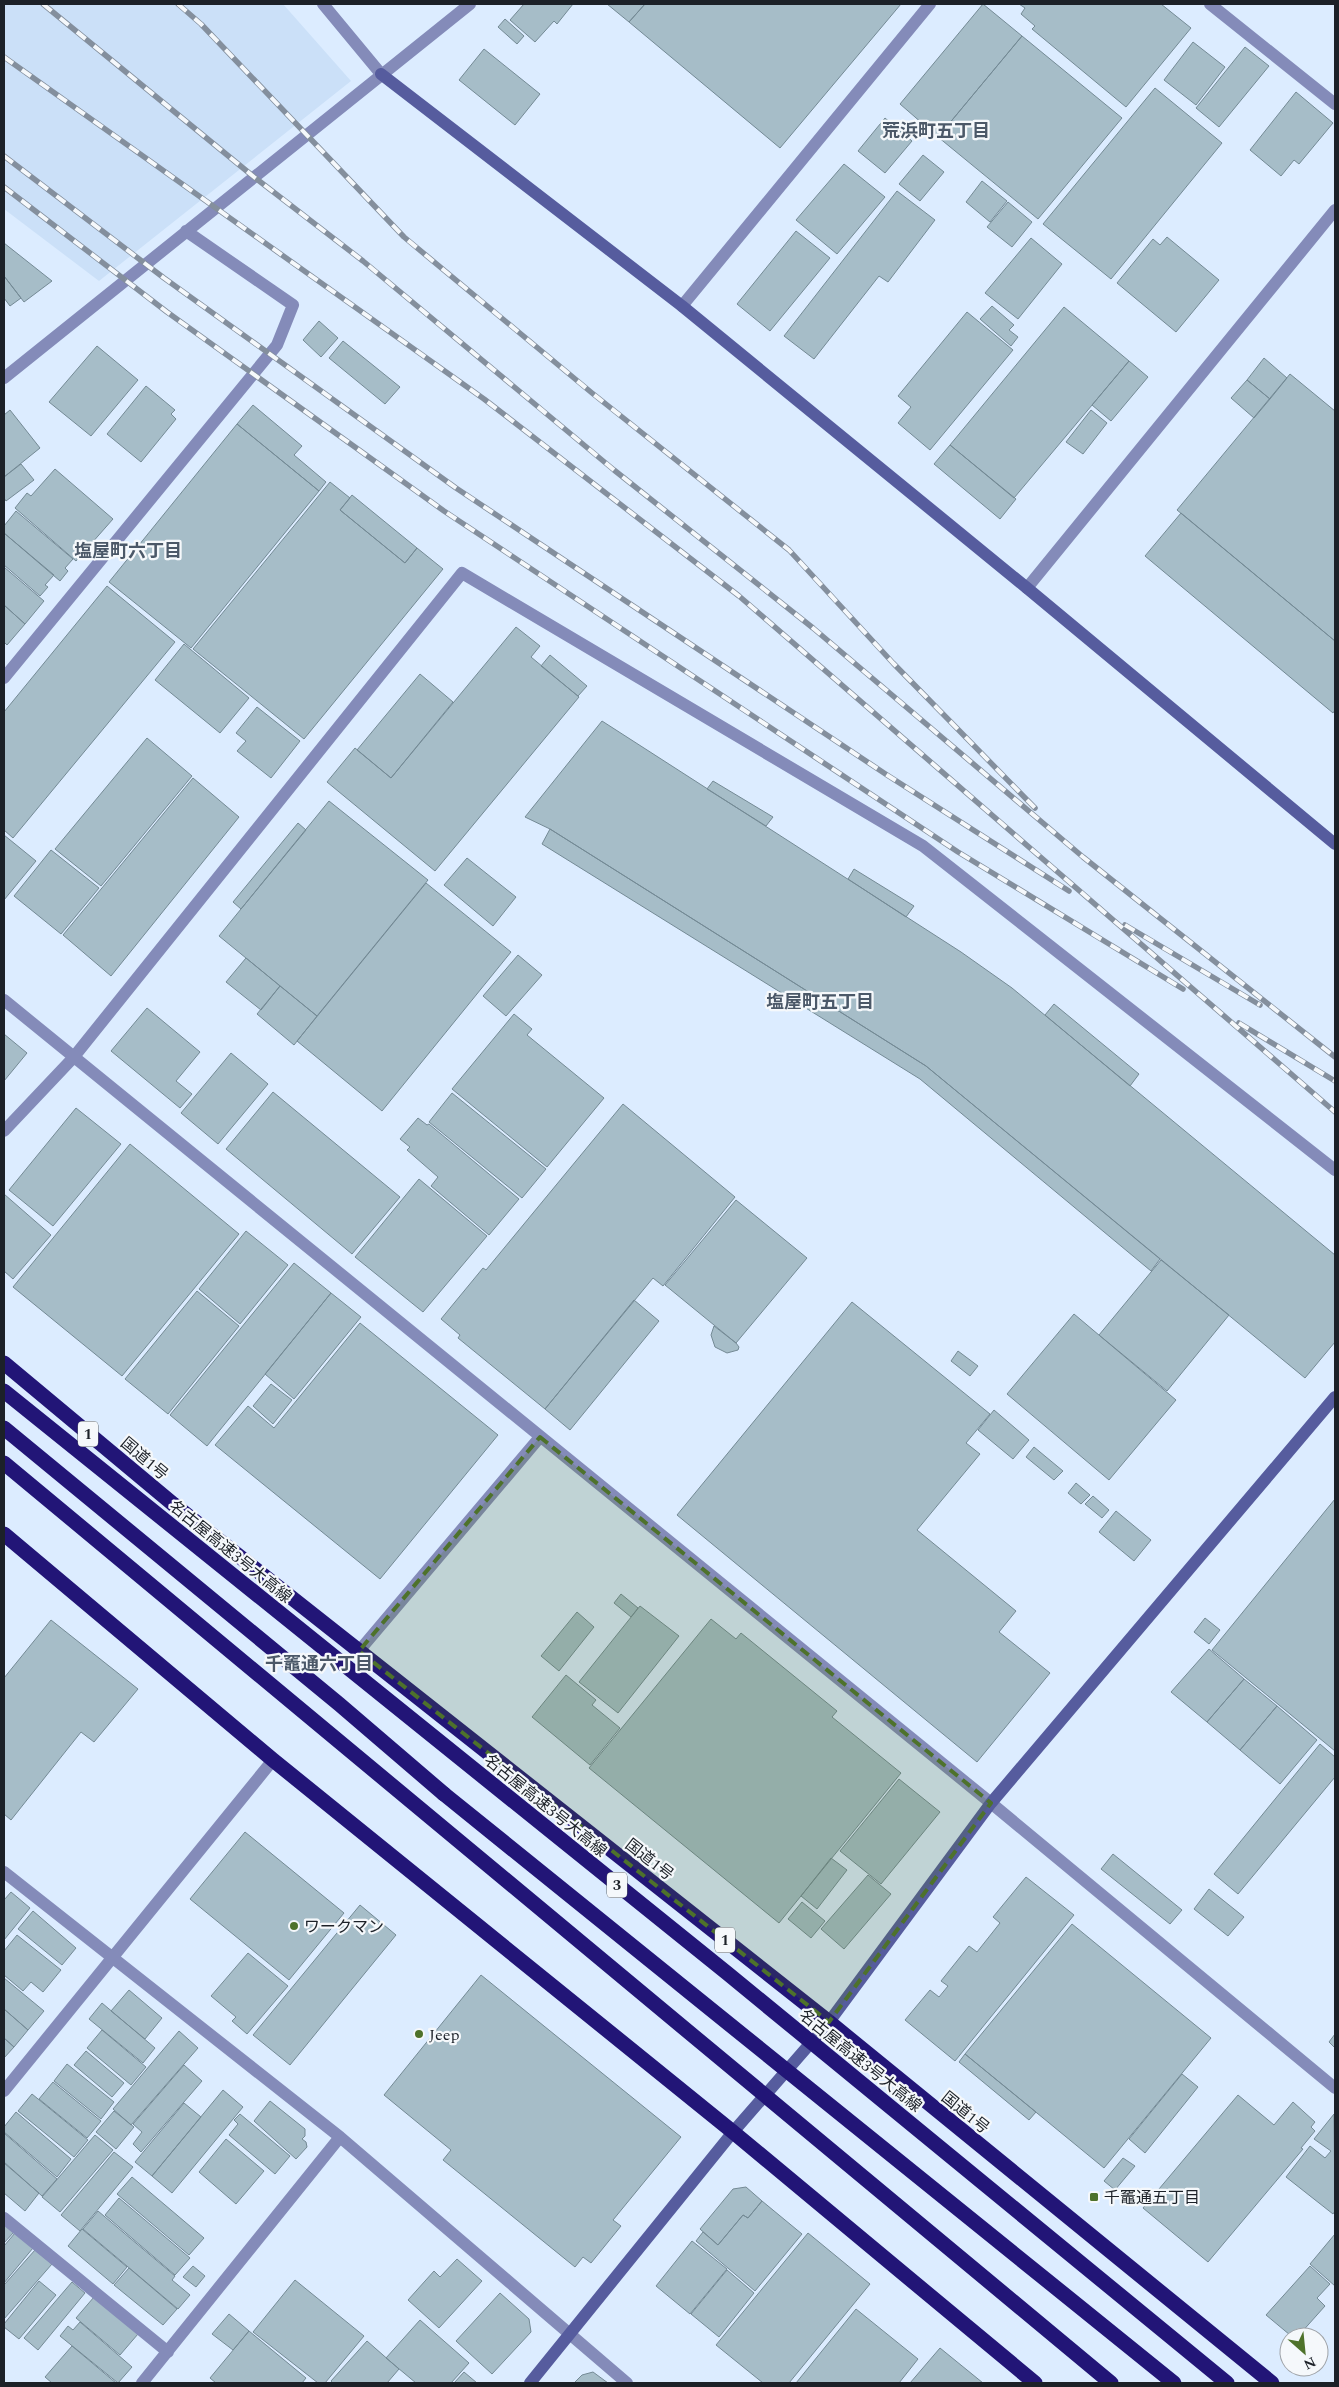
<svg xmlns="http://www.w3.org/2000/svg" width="1339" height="2387" viewBox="0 0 1339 2387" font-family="Spectral,'Noto Sans JP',serif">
<rect width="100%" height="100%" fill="#dcecff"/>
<!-- built -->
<path fill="#cbe0f8" d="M4,4H283L351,81L99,281L4,209Z"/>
<!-- building -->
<path fill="#a6bdc8" stroke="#748a95" d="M524,4H573L557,24L554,21L535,42L510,20Z
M607,4H645L629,22Z
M645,4H901L780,148L629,22Z
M983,4L1022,36L938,137L900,104Z
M1019,4H1161L1191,28L1126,107L1032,29L1035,26L1021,14L1025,8Z
M505,19L524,36L517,44L498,27Z
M1022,36L1122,118L1038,219L938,137Z
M1193,42L1225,67L1196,105L1164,80Z
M1245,47L1269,66L1219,127L1196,108Z
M484,49L540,94L515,125L459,80Z
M1155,88L1222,143L1111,279L1043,224Z
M1296,92L1333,123L1299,164L1294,160L1281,176L1250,150Z
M885,118L912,141L885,173L858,151Z
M923,155L944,172L920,201L899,184Z
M844,164L885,197L837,254L796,220Z
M982,181L1007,201L990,222L966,202Z
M897,191L935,220L888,282L879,276L814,359L784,336Z
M1008,202L1032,222L1012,247L987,227Z
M796,231L830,258L770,331L737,304Z
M1167,237L1219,280L1176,332L1117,283L1153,239L1160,245Z
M1031,238L1062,264L1018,319L985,293Z
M4,243L52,281L24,302L4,276Z
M4,276L21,298L10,306L4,298Z
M992,306L1014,325L1009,330L1018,337L1011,346L980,319Z
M1064,307L1129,361L1014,498L950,445Z
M967,312L1013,350L930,450L898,423L911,407L898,396Z
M319,321L338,338L321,357L303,340Z
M343,341L400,387L385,404L329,358Z
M97,346L138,380L91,436L49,402Z
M1264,358L1287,378L1270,399L1247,380Z
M1129,361L1148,377L1111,421L1092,405Z
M1290,374L1335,411V641L1177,510Z
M1247,380L1270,399L1254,418L1231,398Z
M146,386L175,410L171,414L176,419L141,462L107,434Z
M253,405L302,446L294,455L326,482L319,491L237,424Z
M10,410L40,448L4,477V415Z
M1091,410L1107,423L1083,454L1066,442Z
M237,424L319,491L191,648L109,582Z
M950,445L1016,499L1000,519L934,464Z
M21,464L34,480L6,501L4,498V477Z
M55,469L113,519L76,561L15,508L27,493L31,496Z
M330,482L350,498L340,510L405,563L417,548L443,569L304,739L193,649Z
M352,495L417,548L405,563L340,510Z
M16,511L73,559L65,568L68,571L60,581L4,533V526Z
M1181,513L1335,641V710L1333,713L1145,556Z
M4,533L54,575L45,585L48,587L40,596L4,565Z
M4,567L44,601L25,624L4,605Z
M107,586L175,642L13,838L4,830V712Z
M4,605L25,624L7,645L4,642Z
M516,627L540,646L531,657L579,697L435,871L327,782L355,748L391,778Z
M184,644L249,698L220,733L155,680Z
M550,655L587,686L578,696L541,666Z
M420,674L453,702L391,778L357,750Z
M257,707L300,741L271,778L237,751L246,741L236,733Z
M602,721L961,952L1012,988L1335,1255V1342L1305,1378L926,1066L550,829L525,817Z
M147,738L192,776L101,886L55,849Z
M193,778L239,817L111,976L63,935Z
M713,781L773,817L766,826L707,789Z
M329,801L428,880L317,1016L219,936Z
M298,823L306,830L241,909L233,902Z
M550,829L926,1066L1160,1259L1151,1271L920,1079L542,844Z
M4,835L36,861L4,900Z
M51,850L99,888L61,934L14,896Z
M467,858L516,897L493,926L444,885Z
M854,869L914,906L906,917L848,879Z
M426,883L511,952L382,1111L297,1041Z
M518,955L542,975L506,1016L483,996Z
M246,958L280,986L261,1010L226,982Z
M280,986L317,1016L294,1045L257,1014Z
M1054,1004L1139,1074L1130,1086L1045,1015Z
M147,1008L200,1052L176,1081L192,1094L180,1108L111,1051Z
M514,1014L532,1029L527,1035L604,1098L547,1167L452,1089Z
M4,1034L27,1053L4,1081Z
M231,1053L268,1084L218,1144L181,1113Z
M273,1092L400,1197L352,1254L226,1149Z
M452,1093L546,1169L522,1198L429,1122Z
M623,1104L735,1197L663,1286L653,1278L545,1409L458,1338L460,1335L441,1319L483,1268L486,1270Z
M76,1108L121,1144L53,1226L9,1190Z
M418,1118L427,1125L429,1124L519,1199L489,1235L431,1186L438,1177L407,1150L410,1147L400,1139Z
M130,1144L239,1234L122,1376L13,1287Z
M419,1179L487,1236L423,1312L355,1257Z
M4,1194L51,1235L13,1279L4,1271Z
M736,1200L807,1258L736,1343L665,1285Z
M246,1231L288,1265L240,1324L199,1289Z
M1161,1260L1229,1315L1167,1391L1099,1335Z
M294,1263L331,1293L207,1446L170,1415Z
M197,1291L239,1326L168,1414L125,1379Z
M331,1293L361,1317L294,1399L265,1374Z
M634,1300L659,1321L570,1430L545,1409Z
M852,1302L990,1414L966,1443L980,1454L917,1530L1016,1611L999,1632L1050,1673L977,1762L677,1515Z
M1074,1314L1176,1400L1109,1480L1007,1394Z
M360,1323L498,1435L380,1579L215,1445L248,1406L274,1428Z
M714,1326L736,1343L739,1347L738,1350L727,1353L715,1347L711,1335Z
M958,1351L978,1366L970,1376L951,1361Z
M271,1384L292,1400L273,1424L253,1406Z
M994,1410L1029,1440L1013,1459L978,1430Z
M1034,1447L1063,1471L1054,1480L1026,1457Z
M1076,1483L1090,1495L1081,1504L1068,1493Z
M1093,1496L1109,1510L1102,1518L1085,1504Z
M1335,1499V1751L1212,1650Z
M1116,1511L1151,1540L1134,1561L1099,1532Z
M621,1594L638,1608L631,1617L614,1603Z
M640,1606L679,1636L618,1713L579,1682Z
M577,1612L594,1627L559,1671L541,1656Z
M1205,1618L1220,1630L1209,1644L1194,1632Z
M711,1619L736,1639L741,1633L837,1711L832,1717L901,1773L779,1923L589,1768Z
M51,1620L138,1689L94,1742L81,1732L11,1820L4,1814V1678Z
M1209,1649L1244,1679L1207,1722L1171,1692Z
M566,1675L596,1700L592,1705L620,1728L590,1765L532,1717Z
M1244,1679L1277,1706L1240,1750L1207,1722Z
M1277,1706L1317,1740L1280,1784L1240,1750Z
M1320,1744L1335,1757V1777L1238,1894L1214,1874Z
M899,1779L940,1812L881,1884L840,1851Z
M245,1832L344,1913L289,1980L190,1899Z
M1113,1854L1182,1910L1170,1924L1101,1869Z
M831,1858L847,1870L817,1909L801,1896Z
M868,1875L891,1894L844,1949L821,1929Z
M1026,1877L1074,1915L955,2061L905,2020L930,1990L939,1997L948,1986L941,1981L969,1946L977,1952L1000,1923L993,1917Z
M1209,1889L1244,1917L1228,1936L1194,1909Z
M11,1892L30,1908L4,1940V1900Z
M802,1902L825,1921L811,1938L788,1919Z
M360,1905L396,1935L290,2065L253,2035Z
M33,1911L76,1948L62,1965L18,1929Z
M1072,1924L1211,2038L1104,2168L965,2054Z
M17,1935L61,1970L43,1992L31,1982L23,1991L4,1975V1951Z
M248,1953L288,1986L247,2034L232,2021L236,2017L211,1996Z
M481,1975L681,2137L613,2220L621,2226L591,2263L583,2257L575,2267L443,2160L451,2150L384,2095Z
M4,1978L44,2011L28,2030L4,2009Z
M129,1990L162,2018L145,2039L111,2011Z
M102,2003L155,2048L143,2063L89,2019Z
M4,2009L28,2030L14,2047L4,2038Z
M102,2030L146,2067L131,2085L87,2048Z
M179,2031L198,2048L131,2125L113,2109Z
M1335,2034V2048L1329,2042Z
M4,2038L14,2047L4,2058Z
M86,2051L124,2083L112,2097L74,2065Z
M965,2054L1036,2112L1029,2120L959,2062Z
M67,2064L114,2102L101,2119L54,2081Z
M184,2065L202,2081L141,2152L133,2144L142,2132L133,2124Z
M1182,2074L1198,2087L1145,2153L1129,2139Z
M53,2082L101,2121L87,2138L39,2099Z
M223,2090L243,2107L172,2193L152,2176Z
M32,2094L88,2140L74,2157L18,2111Z
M1238,2095L1274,2125L1293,2102L1315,2122L1311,2127L1315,2131L1301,2148L1303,2149L1208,2262L1143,2208Z
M270,2101L305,2129V2136L302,2139L306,2142L307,2147L296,2159L254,2121Z
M184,2103L201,2117L152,2176L135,2162Z
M114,2111L134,2127L116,2149L96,2132Z
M16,2112L71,2159L57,2177L4,2132V2127Z
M240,2114L290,2156L275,2174L229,2135L238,2124L234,2120Z
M1334,2114L1335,2211L1333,2214L1286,2177L1310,2146L1325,2158L1331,2151L1314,2139Z
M4,2133L57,2179L42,2196L4,2162Z
M95,2135L113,2150L60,2212L42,2197Z
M226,2139L264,2171L236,2204L199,2172Z
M114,2152L133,2167L80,2231L61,2215Z
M1123,2158L1135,2166L1115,2190L1104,2181Z
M4,2163L39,2193L25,2211L4,2193Z
M132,2177L204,2238L189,2255L117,2194Z
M746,2187L762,2201L748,2218L743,2215L718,2245L700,2229L733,2189Z
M119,2198L190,2258L175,2275L105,2215Z
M762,2201L802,2234L755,2291L696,2241L703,2232L718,2245L743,2215L748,2218Z
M98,2211L175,2276L172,2280L190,2295L178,2309L83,2229Z
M4,2223L14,2232L4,2243Z
M82,2229L127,2267L113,2284L68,2246Z
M15,2233L33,2248L4,2283V2246Z
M808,2233L870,2284L789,2383H763L716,2345Z
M1335,2234V2286L1310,2264Z
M692,2241L727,2269L690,2314L656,2286Z
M35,2250L52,2264L4,2319V2285Z
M457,2259L482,2281L439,2328L408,2300L434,2271L440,2277Z
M193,2266L205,2276L196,2287L183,2277Z
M1310,2266L1330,2284L1317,2298L1325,2306L1300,2334L1290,2335L1266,2315Z
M129,2268L177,2309L163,2325L114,2285Z
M727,2270L754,2293L719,2337L691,2314Z
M295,2280L364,2336L325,2383H318L253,2332Z
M39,2281L56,2295L19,2339L4,2327V2324Z
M72,2282L85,2293L38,2350L24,2338Z
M500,2293L529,2319L531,2332L492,2374L456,2341Z
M94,2297L138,2334L120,2355L76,2318Z
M856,2309L918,2359L899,2383H796Z
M229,2314L249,2331L233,2350L212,2334Z
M420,2320L469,2363L451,2383H416L386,2358Z
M80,2322L132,2367L118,2383L60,2336L68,2326L73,2330Z
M249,2331L306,2378L302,2383H216L210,2378Z
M367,2341L399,2369L387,2383H333L331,2381Z
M72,2346L116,2383H52L45,2377Z
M940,2348L983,2383H910Z
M464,2372L477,2383H454Z
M593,2372L608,2383H574L582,2375Z"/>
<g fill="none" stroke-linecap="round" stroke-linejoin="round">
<!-- street -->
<path stroke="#848bb9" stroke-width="12" d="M323,4L381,74
M1210,4L1335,104
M682,306L930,4
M4,378L470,4
M1027,588L1335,210
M4,678L277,345L293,305L186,231
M4,1000L991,1803L1335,2088
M4,1131L73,1058L462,573L923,846L1335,1170
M359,1651L540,1437
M4,1872L340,2137L627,2383
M4,2091L273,1760
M4,2218L168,2352
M142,2383L340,2137"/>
<!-- secondary -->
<path stroke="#565c9e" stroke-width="12" d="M381,74L682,306L1027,588L1335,844
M530,2383L733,2132L829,2022L991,1803L1335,1397"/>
<!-- highway -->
<path stroke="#221577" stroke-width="15" d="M4,1363L173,1504L829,2022L1272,2383
M4,1428L339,1704L444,1794
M4,1534L273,1760L733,2132L1035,2383"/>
<!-- rail casing -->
<g stroke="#848f9d" stroke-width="5.5">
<path id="rail" d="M43,4L254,177L363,261L614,470L813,628L1083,857L1335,1057
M178,4L201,24L404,237L592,393L789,550L893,663L1035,808
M4,57L484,399L739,596L1335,1112
M4,156L164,278L456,488L887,775L1069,891
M4,187L167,312L444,511L958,852L1183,989
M1125,925L1260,1005
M1239,1023L1335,1081"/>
</g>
<!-- rail -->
<use href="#rail" stroke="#f5f8fb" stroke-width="4" stroke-dasharray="11" stroke-linecap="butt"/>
<!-- highway-bridge -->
<path stroke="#221577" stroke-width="15" d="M4,1391L727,1973L1227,2383
M4,1463L1111,2383
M444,1794L1174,2383"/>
</g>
<!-- marked area -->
<path fill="#4e722b" fill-opacity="0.2" stroke="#4e722b" stroke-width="4" stroke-dasharray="10 6" stroke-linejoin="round" d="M540,1437L991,1803L829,2022L359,1651Z"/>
<!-- markers -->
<g fill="#4e722b" stroke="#f5f8fb" stroke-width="2">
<circle cx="294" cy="1926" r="5"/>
<circle cx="419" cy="2034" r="5"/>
<rect x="1089" y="2192" width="10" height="10" rx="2.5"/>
</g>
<g text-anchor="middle" stroke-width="4.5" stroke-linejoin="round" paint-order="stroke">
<!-- shield labels -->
<g fill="#f5f8fb" stroke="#5d6267" stroke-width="1">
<rect x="78" y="1421.5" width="20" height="25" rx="4"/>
<rect x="607" y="1872.5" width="20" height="25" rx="4"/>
<rect x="715" y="1927.5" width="20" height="25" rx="4"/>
</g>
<g font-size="15" font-weight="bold" fill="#1c2128">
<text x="88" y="1439">1</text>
<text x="617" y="1890">3</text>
<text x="725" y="1945">1</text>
</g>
<!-- street labels -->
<g font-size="16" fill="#1c2128" stroke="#f5f8fb">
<text transform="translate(145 1458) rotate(40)" y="6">国道1号</text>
<text transform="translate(231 1551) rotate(39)" y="6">名古屋高速3号大高線</text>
<text transform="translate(546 1805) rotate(39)" y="6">名古屋高速3号大高線</text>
<text transform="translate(650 1859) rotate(38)" y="6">国道1号</text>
<text transform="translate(861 2060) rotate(39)" y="6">名古屋高速3号大高線</text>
<text transform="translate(966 2112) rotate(39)" y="6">国道1号</text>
</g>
<!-- poi labels -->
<g font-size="16" fill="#1c2128" stroke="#f5f8fb" text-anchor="start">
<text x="304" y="1932">ワークマン</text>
<text x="429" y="2040">Jeep</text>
<text x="1104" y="2203">千竈通五丁目</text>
</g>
<!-- neighbourhood labels -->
<g font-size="18" font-weight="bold" fill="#4b5868" stroke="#f5f8fb">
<text x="936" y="137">荒浜町五丁目</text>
<text x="128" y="557">塩屋町六丁目</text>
<text x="820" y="1008">塩屋町五丁目</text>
<text x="319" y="1670">千竈通六丁目</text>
</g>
</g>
<!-- border -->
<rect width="1339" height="2387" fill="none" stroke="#1c2128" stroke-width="10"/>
<!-- north arrow -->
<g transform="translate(1304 2352) rotate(153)"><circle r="24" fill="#f5f8fb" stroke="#9ea2a7"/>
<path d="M0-4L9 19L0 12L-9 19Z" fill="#4e722b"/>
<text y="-8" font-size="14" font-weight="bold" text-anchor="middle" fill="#1c2128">N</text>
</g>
</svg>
